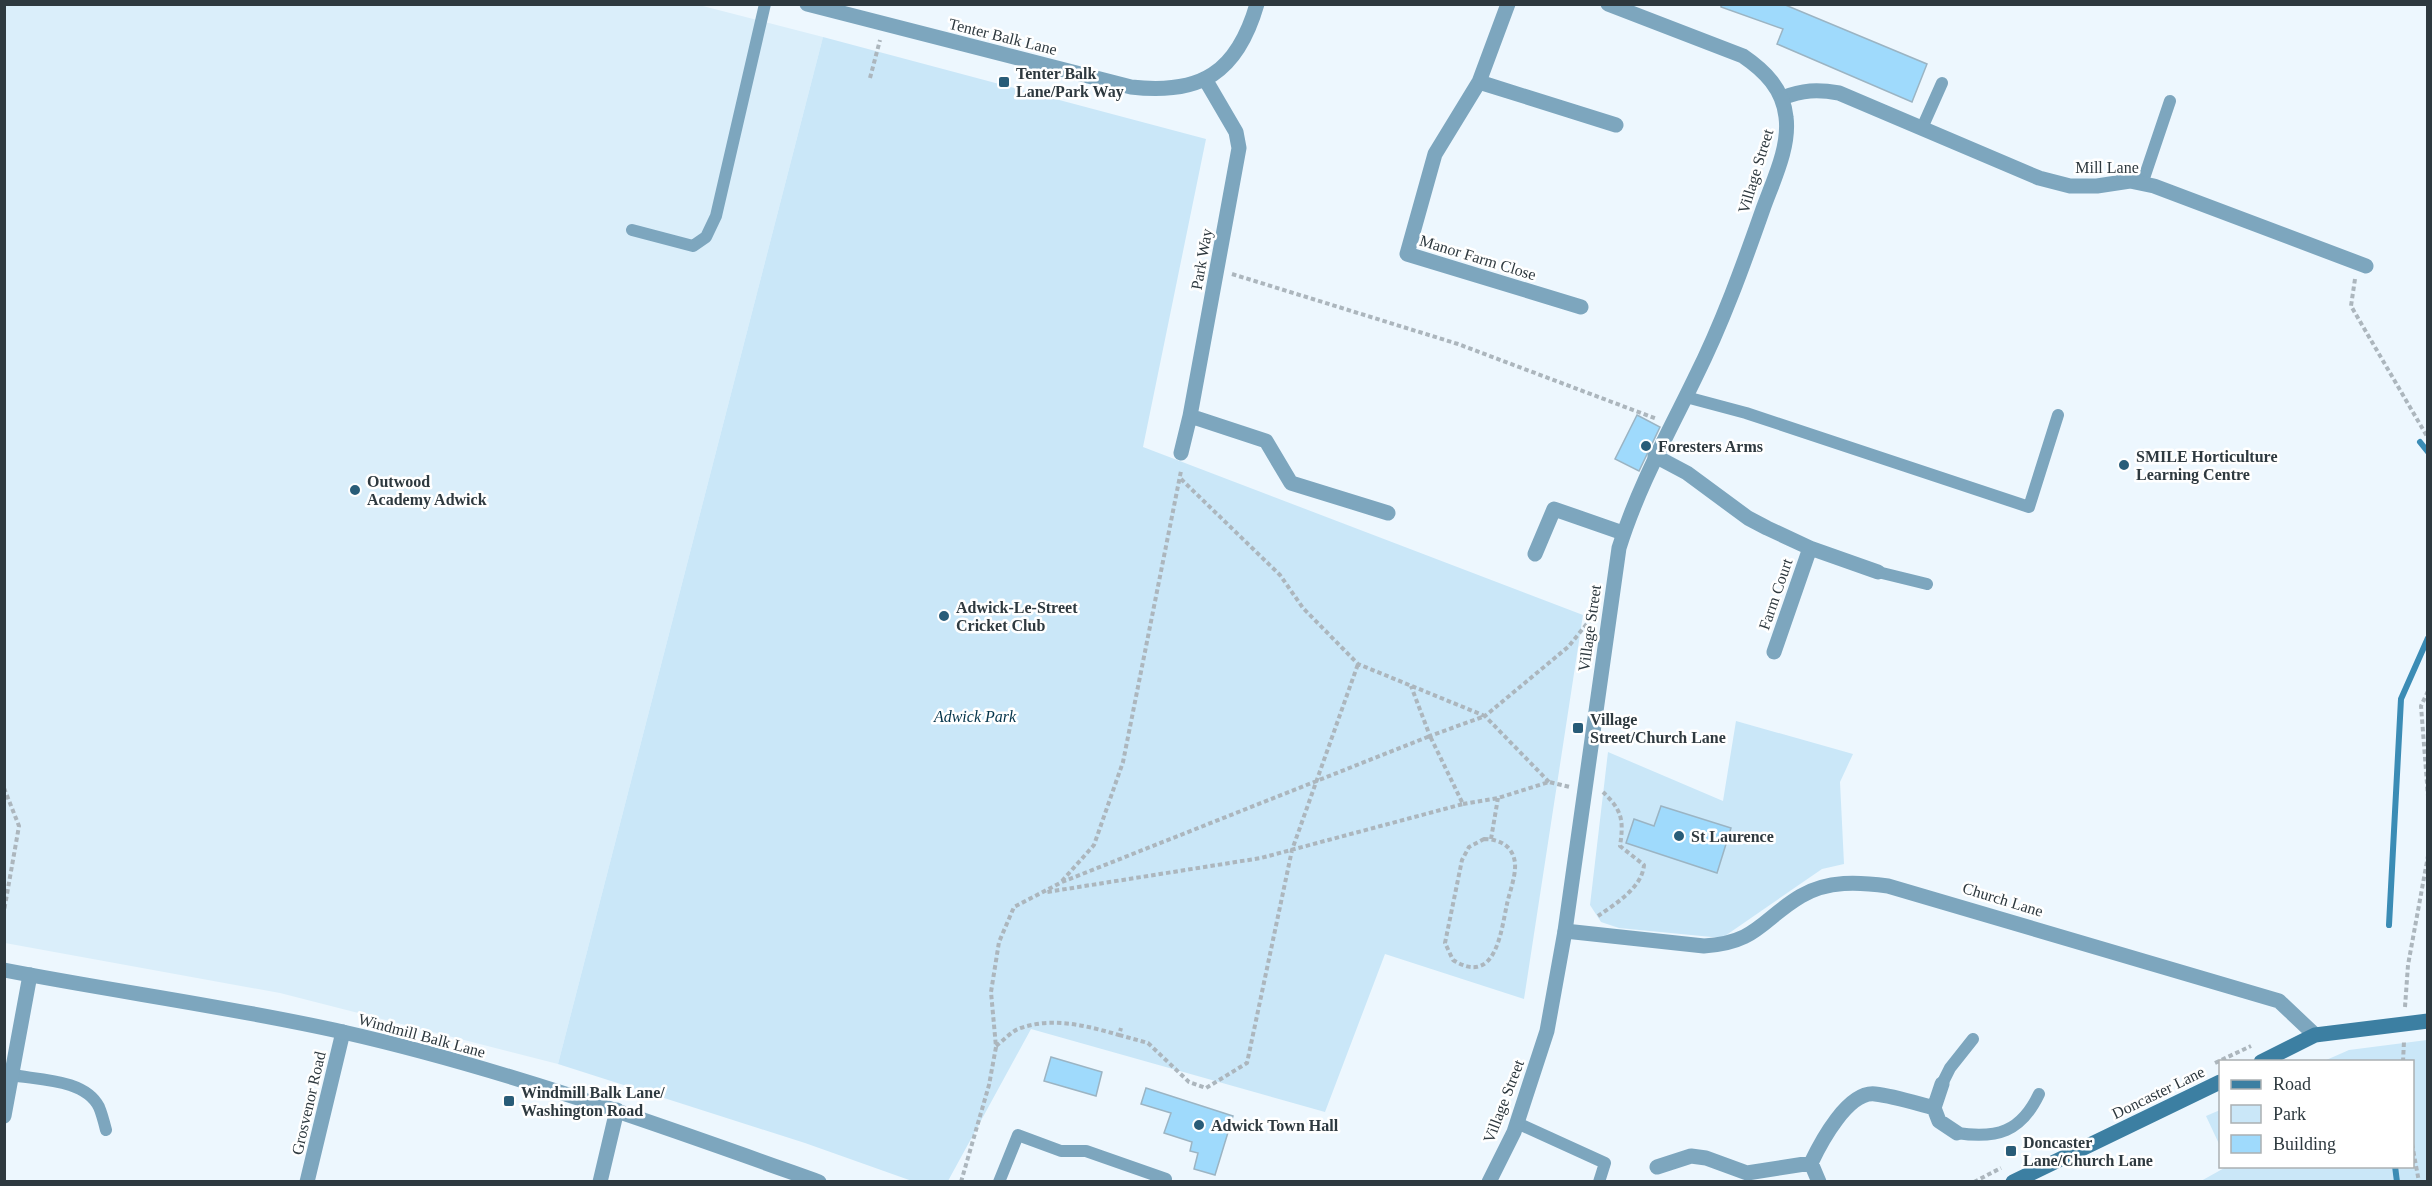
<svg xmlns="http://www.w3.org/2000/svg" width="2432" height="1186" viewBox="0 0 2432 1186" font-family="Georgia,serif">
<rect width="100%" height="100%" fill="#edf7fe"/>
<!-- built -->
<path fill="#daeefa" d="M695,4L823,37L558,1064L280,993L5,943L4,5Z"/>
<!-- green -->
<path fill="#cae7f8" d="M823,37L1206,139L1143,447L1583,615L1524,999L1385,954L1325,1112L1031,1029L948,1181H912L805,1143L558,1064Z
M1736,721L1853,754L1840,782L1844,864L1822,869L1722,938L1619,928L1601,922L1590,905L1608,752L1723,801Z
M2427,1040V1181H2201L2226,1167L2412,1166V1062L2324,1061L2349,1050Z
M2220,1110V1146L2206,1116Z"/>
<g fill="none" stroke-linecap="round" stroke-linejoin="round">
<!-- stream -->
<path stroke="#3b8cb5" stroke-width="6" d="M2420,442L2428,452
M2389,925L2401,699L2428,638
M2395,1166L2397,1182"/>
</g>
<!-- building -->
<path fill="#9fdafc" stroke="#9bb4c3" stroke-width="1.5" d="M1721,4H1783L1927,64L1912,102L1777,44L1783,29L1721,7Z
M1637,415L1660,427L1639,471L1615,459Z
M1661,806L1731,828L1717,873L1626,843L1634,819L1654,826Z
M1051,1057L1102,1072L1096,1096L1044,1081Z
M1146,1088L1233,1116L1215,1175L1194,1169L1198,1153L1190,1151L1192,1142L1164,1133L1171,1113L1141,1104Z"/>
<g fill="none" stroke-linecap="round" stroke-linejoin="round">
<!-- path -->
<path stroke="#acb6bd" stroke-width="4" stroke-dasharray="4.5 3" stroke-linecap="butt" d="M870,78L880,40
M1232,274L1458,344L1657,419
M2355,279L2351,306L2428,438
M1181,479L1280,575L1303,608L1358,664L1485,716L1430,736L1411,686
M2428,691L2421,706L2428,796
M1549,782L1485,716L1568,647L1590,620
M4,788L19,826L4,911
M1463,804L1498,798L1549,782L1570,787
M1484,839C1497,839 1510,844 1514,858C1518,871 1510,890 1507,904C1501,931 1496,987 1453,960L1445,943L1462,860L1469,847Z
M1491,839L1498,798
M1062,881L1094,845L1123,762L1181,471
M1598,916C1615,904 1642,888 1644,865L1620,846C1624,820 1622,810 1603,792
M2405,1007L2408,965L2428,856
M1119,1035L1148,1043L1189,1082L1206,1088L1247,1063L1292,850L1358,664
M996,1046C1003,1041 1011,1032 1018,1029C1051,1016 1088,1026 1119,1035L1121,1028
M2403,1062L2404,1041
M2215,1063L2251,1046
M2412,1144L2419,1182
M961,1182L989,1085L996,1047L991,992L999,942L1014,907L1062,882L1430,736L1463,804L1261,858L1047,892
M1974,1182L2001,1168"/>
<!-- service -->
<path stroke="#7da6be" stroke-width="12" d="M1922,128L1942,83
M2142,184L2170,101
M632,230L693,246L706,237L716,216L765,4
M1686,397L1746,413L2029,507L2058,415
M1878,572L1927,584
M12,1075C39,1080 85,1079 99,1107C102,1114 104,1122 106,1130
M1942,1084L1950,1068L1973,1039
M1517,1123L1605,1163L1599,1182
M1957,1133C1997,1139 2021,1132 2039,1094
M999,1182L1018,1135L1061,1151H1086L1166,1179"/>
<!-- minor -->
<path stroke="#7da6be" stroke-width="15" d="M807,4L1131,87C1201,95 1237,73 1257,4
M1508,4L1479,82L1435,154L1407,254L1581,307
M1479,82L1616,125
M1782,98C1803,90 1817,89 1839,93L2039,178L2070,186H2097L2130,181L2154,186L2366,266
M1190,416L1266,441L1291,483L1388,513
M1181,453L1190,416L1239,148L1236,132L1205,79
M1655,456L1687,473L1748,518L1767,528L1810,548L1878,572
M1535,554L1554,509L1623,533
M1774,652L1810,548
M1565,931L1704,946C1757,943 1762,919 1801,896C1828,880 1859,882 1888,886L2279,1001L2315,1035
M1942,1084L1934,1108L1939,1121L1957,1133
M4,1116L30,975
M1811,1163L1819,1182
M1657,1167L1691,1156L1706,1158L1747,1173L1811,1163C1821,1142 1848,1091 1875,1094C1894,1096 1915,1103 1934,1108
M307,1182L343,1032
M600,1182L617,1110"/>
<!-- tertiary -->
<path stroke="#7da6be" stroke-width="15" d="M4,970C117,992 232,1007 343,1032C506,1069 662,1126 819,1182
M1489,1182L1514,1132L1547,1031L1565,931L1619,548C1638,487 1668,434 1695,378C1722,324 1743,266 1763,209C1773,181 1790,147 1786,117C1783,89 1765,71 1743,56L1608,4"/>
<!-- secondary -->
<path stroke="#3c7fa2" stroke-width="15" d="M2261,1062L2315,1035L2428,1021
M2013,1182L2220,1082"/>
</g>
<!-- markers -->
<g fill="#285c78" stroke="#fff" stroke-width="2">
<rect x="998" y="76" width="12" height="12" rx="3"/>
<circle cx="1646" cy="446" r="6"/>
<circle cx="2124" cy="465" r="6"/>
<circle cx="355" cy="490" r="6"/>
<circle cx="944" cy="616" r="6"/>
<rect x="1572" y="722" width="12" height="12" rx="3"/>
<circle cx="1679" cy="836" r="6"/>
<rect x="503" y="1095" width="12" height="12" rx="3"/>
<circle cx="1199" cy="1125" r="6"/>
<rect x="2005" y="1145" width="12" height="12" rx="3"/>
</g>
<g text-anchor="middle" stroke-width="5" stroke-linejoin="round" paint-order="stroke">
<!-- street labels -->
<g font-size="16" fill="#2e393f" stroke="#fff">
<text transform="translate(1003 36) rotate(14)" y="6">Tenter Balk Lane</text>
<text x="2107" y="173">Mill Lane</text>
<text transform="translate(1755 171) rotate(-73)" y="6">Village Street</text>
<text transform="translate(1478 257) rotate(17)" y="6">Manor Farm Close</text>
<text transform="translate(1201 259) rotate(-80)" y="6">Park Way</text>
<text transform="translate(1775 594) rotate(-71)" y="6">Farm Court</text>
<text transform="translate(1589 628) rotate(-82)" y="6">Village Street</text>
<text transform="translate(2003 899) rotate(17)" y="6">Church Lane</text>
<text transform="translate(422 1035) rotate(15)" y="6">Windmill Balk Lane</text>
<text transform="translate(2158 1092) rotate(-26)" y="6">Doncaster Lane</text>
<text transform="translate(1503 1101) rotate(-69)" y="6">Village Street</text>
<text transform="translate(308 1103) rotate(-77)" y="6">Grosvenor Road</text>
</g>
<!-- poi labels -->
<g font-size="16" font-weight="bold" fill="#2e393f" stroke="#fff" text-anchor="start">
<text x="1016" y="79">Tenter Balk<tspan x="1016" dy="18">Lane/Park Way</tspan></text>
<text x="1658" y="452">Foresters Arms</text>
<text x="2136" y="462">SMILE Horticulture<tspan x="2136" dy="18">Learning Centre</tspan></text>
<text x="367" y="487">Outwood<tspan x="367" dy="18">Academy Adwick</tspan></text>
<text x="956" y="613">Adwick-Le-Street<tspan x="956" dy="18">Cricket Club</tspan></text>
<text x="1590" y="725">Village<tspan x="1590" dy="18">Street/Church Lane</tspan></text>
<text x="1691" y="842">St Laurence</text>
<text x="521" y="1098">Windmill Balk Lane/<tspan x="521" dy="18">Washington Road</tspan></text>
<text x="1211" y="1131">Adwick Town Hall</text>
<text x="2023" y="1148">Doncaster<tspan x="2023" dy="18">Lane/Church Lane</tspan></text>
</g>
<!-- park labels -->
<g font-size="16" font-style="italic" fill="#03344b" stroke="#fff">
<text x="975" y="722">Adwick Park</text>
</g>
</g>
<!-- border -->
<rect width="2432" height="1186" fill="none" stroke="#2e393f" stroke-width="12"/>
<!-- legend -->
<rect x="2219" y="1060" width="195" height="108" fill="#ffffff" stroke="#abb0b2" stroke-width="1.5"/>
<rect x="2231" y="1080" width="30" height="9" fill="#3c7fa2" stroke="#abb0b2" stroke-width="1.5"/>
<text x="2273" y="1090" font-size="18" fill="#2e393f">Road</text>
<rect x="2231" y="1105" width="30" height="18" fill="#cae7f8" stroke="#abb0b2" stroke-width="1.5"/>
<text x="2273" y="1120" font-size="18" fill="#2e393f">Park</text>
<rect x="2231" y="1135" width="30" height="18" fill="#9fdafc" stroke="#abb0b2" stroke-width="1.5"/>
<text x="2273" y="1150" font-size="18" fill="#2e393f">Building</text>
</svg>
